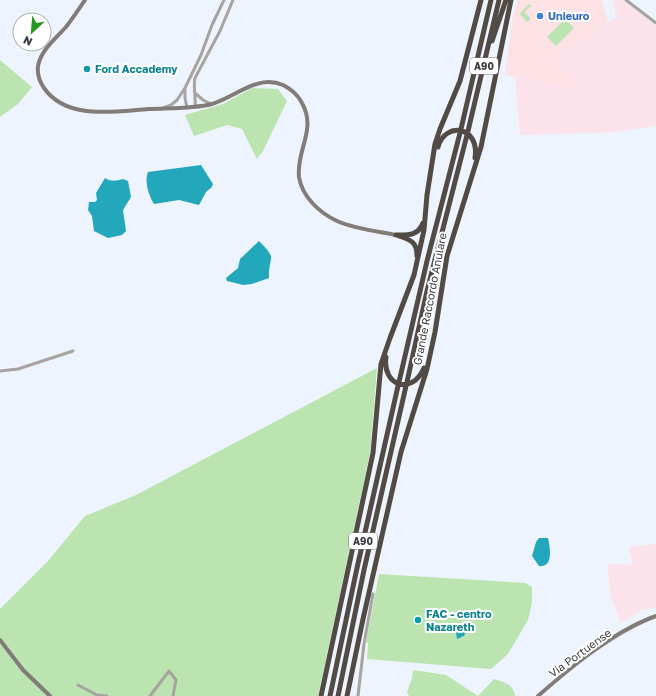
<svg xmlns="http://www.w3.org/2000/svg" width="656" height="696" viewBox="0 0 656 696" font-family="'Golos Text',sans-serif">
<rect width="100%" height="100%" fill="#eef4fd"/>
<!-- commercial -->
<path fill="#fde2e5" d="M517,0H602L608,22L556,58L576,84L571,89L505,75L512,21Z"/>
<!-- industrial -->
<path fill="#fce2ea" d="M613,0H624L656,26V126L614,132L520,135L515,77L571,89L576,84L556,58L616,17Z
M656,544V608L642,610L621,623L611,597L607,564L633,565L629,547Z"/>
<!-- green -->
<path fill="#bbe4b0" d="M529,4L531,6L524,12L531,19L527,22L520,14L522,11Z
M565,19L574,28L556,46L547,37Z
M0,60L32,87L18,104L0,117Z
M252,88L278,89L287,101L263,151L257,159L242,129L227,125L194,136L185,115L223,104Z
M377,368L370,453L318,696H0V609L48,561L85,516L136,495Z
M379,574L525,583L532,587V603L528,620L508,654L491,669L367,659L368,643L366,642Z
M413,670L446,675L478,696H409L407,692L412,678Z
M494,679C504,682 514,685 515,696H478Z"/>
<!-- water -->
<path fill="#23a7bb" d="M201,165L213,184L212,187L206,192L199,205L179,200L154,204C149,196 144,182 148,172Z
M105,178C111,182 116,181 123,179L128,181L131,197L123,210L126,231L122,235L108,238L94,231L92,216L88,210L89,202H95L97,200L96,193Z
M259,241C279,261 268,255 269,278L252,284L243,285L227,281L226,278L238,268L240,259Z
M539,538H548C550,547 554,568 539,566L532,556L536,542Z
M461,625L465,626L467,629L464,636L457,639L456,633Z"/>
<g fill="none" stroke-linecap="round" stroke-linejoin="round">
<!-- street -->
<path stroke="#a7a3a0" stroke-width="3" d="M626,0L656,23
M185,88V98L187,108
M195,93L203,100L211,104
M195,106C196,96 193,88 195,78L220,31L233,0
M163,108L171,105L177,100L185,88L201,55L212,25L224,0
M0,371L18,369L73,351
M78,685L97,695
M97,695L107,696
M150,696L169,671L176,680L173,696
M358,696L364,644L373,594"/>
<!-- secondary -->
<path stroke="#827c78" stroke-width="4" d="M85,0C79,9 73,18 66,27C56,38 41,50 38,66C37,75 39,81 44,88C67,121 116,111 149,109C170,108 192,109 212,104C236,97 257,74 283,85C291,89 298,95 302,103C317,130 296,150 299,177C302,197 320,213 337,221C355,229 376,231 396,235
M0,640L23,670L50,696
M538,696C571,667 614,631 656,616"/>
<!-- highway -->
<path stroke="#514a45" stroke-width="5" d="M492,41L506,0
M461,129L491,0
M468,131L499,0
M438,147C445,121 480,126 475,158
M396,235C408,235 418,236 423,223
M399,236C411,240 417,242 417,256
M386,357C382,386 412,396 424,368
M399,382L427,261L460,133
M407,382L427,291L467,135
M321,696L373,453L381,364L390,338L414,275L424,230L427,195L435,144L440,129L460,81L481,0
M330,696L357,568L398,386
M338,696L364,570L406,386
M347,696L363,619L401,452L427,369L435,332L447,256L481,147L511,0"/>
</g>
<!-- markers -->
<circle fill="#3f7fe0" stroke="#fff" stroke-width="1.5" cx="540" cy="16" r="4"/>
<g fill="#0f9aa8" stroke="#fff" stroke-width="1.5">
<circle cx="87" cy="69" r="4"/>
<circle cx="418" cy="620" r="4"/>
</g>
<g text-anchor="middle" stroke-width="4" stroke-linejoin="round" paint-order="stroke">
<!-- shield labels -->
<g fill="#fff" stroke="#757679" stroke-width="1">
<rect x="470" y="58" width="28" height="16" rx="3"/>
<rect x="349" y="533" width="28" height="16" rx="3"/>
</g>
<g font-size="10" font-weight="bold" fill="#3a3c40">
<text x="484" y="70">A90</text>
<text x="363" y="545">A90</text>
</g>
<!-- shop labels -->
<g font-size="11" font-weight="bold" fill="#366cbe" stroke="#fff" text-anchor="start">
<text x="548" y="20">Unieuro</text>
</g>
<!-- culture labels -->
<g font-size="11" font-weight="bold" fill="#0d838f" stroke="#fff" text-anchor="start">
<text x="95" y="73">Ford Accademy</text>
<text x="426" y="618">FAC - centro<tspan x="426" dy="13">Nazareth</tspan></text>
</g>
<!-- street labels -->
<g font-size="11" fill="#3a3c40" stroke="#fff">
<text transform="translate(430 299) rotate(-79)" y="4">Grande Raccordo Anulare</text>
<text transform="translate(580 653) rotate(-36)" y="4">Via Portuense</text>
</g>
</g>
<!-- north arrow -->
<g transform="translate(32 32) rotate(206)"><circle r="19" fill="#ffffff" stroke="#b0b1b3"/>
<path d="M0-3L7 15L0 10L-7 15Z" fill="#279622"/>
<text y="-6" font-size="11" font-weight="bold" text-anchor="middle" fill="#3a3c40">N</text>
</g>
</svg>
